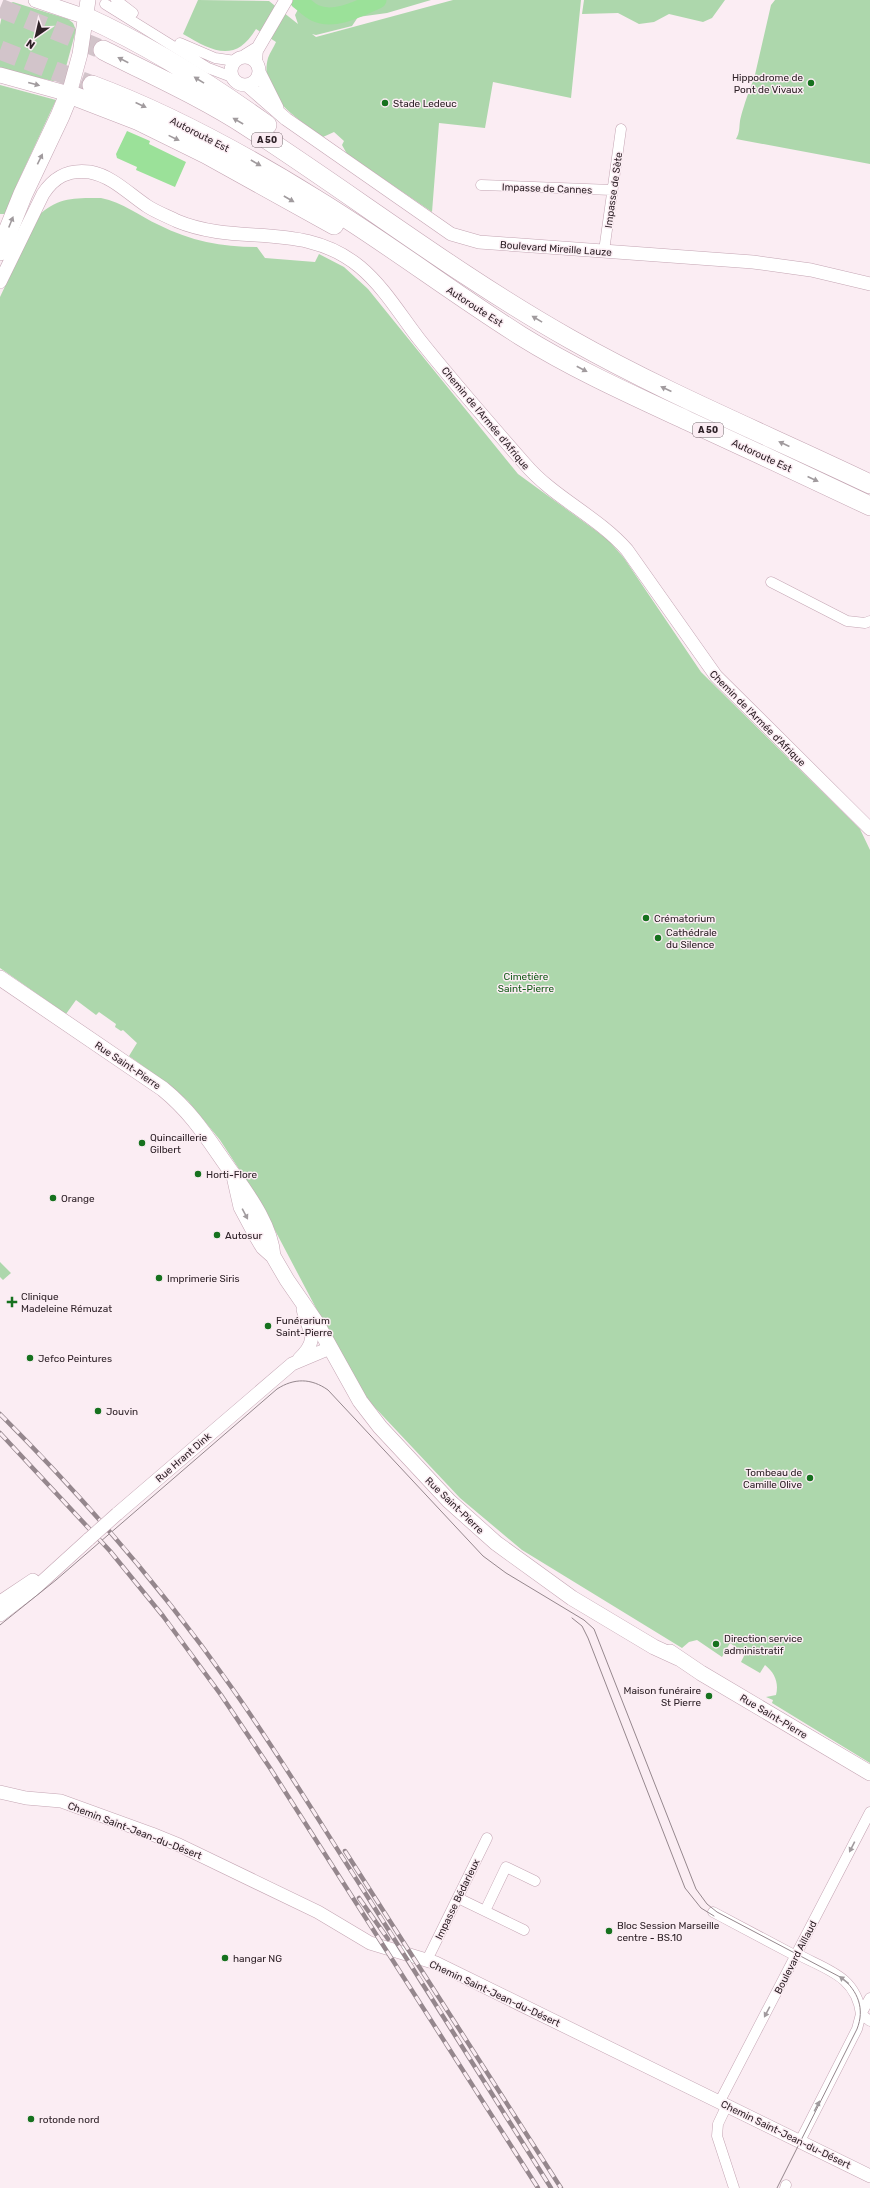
<svg xmlns="http://www.w3.org/2000/svg" width="870" height="2188" viewBox="0 0 870 2188" font-family="Rubik,sans-serif">
<rect width="100%" height="100%" fill="#fbedf3"/>
<!-- green -->
<path fill="#add7ac" d="M198,0L269,1L298,24L295,15L303,0H431L387,13L358,17L352,26L316,35L312,34L316,37L453,0H581L571,98L493,82L485,128L439,123L432,212L347,154L342,145L344,141L334,132L323,137C298,119 258,96 268,58C270,52 274,47 276,42L256,29C235,64 212,51 183,34Z
M584,0H725L712,18L703,22L669,14L654,22L639,24L618,13L582,14Z
M775,0H870V164L736,139C740,132 739,128 740,121C742,111 750,87 754,79L771,5Z
M13,2L68,19L73,23L76,30L63,78L53,81L0,69V25L4,6Z
M0,85L56,100L17,184L7,214H0Z
M101,198C123,202 139,216 159,225C190,241 223,247 257,247L265,258L315,262L319,254L344,267L368,289L518,474L595,530L609,541L624,558L701,672L860,829L870,850V1763L772,1703L773,1700L766,1697L776,1695C779,1683 775,1673 765,1665L760,1673L741,1662L745,1654L730,1643L722,1657L697,1640L689,1642L682,1648L522,1550L460,1498L366,1398L356,1384L258,1198L220,1140L188,1101L164,1081L129,1056L137,1043L123,1030L121,1031L115,1027L116,1024L99,1012L96,1015L76,1000L66,1014L0,968V297L38,216C58,197 74,198 101,198Z
M0,1262L11,1273L3,1280L0,1277Z"/>
<!-- water -->
<path fill="#9be199" d="M127,131L150,141L149,144L186,162L175,187L136,170L137,167L117,158L116,154Z"/>
<g fill="none" stroke-linecap="round" stroke-linejoin="round">
<!-- river -->
<path stroke="#9be199" stroke-width="17" d="M298,0C303,4 309,10 315,13C335,22 360,8 378,0"/>
<!-- motorway-tunnel -->
<path stroke="#d2c4ca" stroke-width="19" stroke-dasharray="19 10" stroke-linecap="butt" d="M0,8L103,50
M0,50L92,85"/>
<!-- minor casing -->
<g stroke="#c4a5b3" stroke-width="11">
<path id="minor" d="M116,0L133,13
M105,4L208,68L232,77
M180,43L215,58L235,61
M257,63L258,48
M481,185L612,190
M604,251L621,129
M771,582L847,621L865,623L870,621
M458,1898L524,1930
M485,1911L506,1867L535,1881
M713,1912L796,1956
M797,1954C827,1970 856,1976 861,2014
M427,1960L487,1838
M861,2014L870,2021
M720,2101L870,1812
M727,2105L718,2124L717,2136L734,2188
M800,2141L857,2029L861,2014L870,1998
M785,2188L786,2185"/>
</g>
<!-- tertiary casing -->
<g stroke="#c4a5b3" stroke-width="14">
<path id="tertiary" d="M245,56L258,48L286,0
M231 71a14 14 0 1 1 28 0a14 14 0 1 1-28 0Z
M259,72L277,108
M247,85L286,119L451,234L479,242L753,262L811,270L870,284
M0,282L43,194C54,177 68,169 90,172C112,176 129,194 147,206C156,212 167,216 177,221C240,247 303,220 360,267C384,287 401,316 419,339C453,382 489,423 525,464C554,498 597,516 627,550L716,676L870,829
M299,1359C321,1338 308,1332 303,1309
M117,1514L292,1364L330,1348
M0,1602L33,1580
M0,1615L34,1589L89,1539
M0,1792L26,1798L61,1801L152,1834L179,1845L318,1912L370,1943L436,1963L870,2176"/>
</g>
<!-- secondary casing -->
<g stroke="#c4a5b3" stroke-width="16">
<path id="secondary" d="M36,0L86,17
M0,75L69,94L80,54L88,0
M0,978L163,1089C196,1116 210,1143 235,1177C251,1199 271,1228 273,1256
M234,1176L241,1207L257,1237L263,1247L273,1256L287,1280L316,1322L360,1401L380,1427L449,1501L496,1543L572,1598L654,1647L678,1658
M670,1652L701,1673L870,1773"/>
</g>
<!-- motorway casing -->
<g stroke="#c4a5b3" stroke-width="20">
<path id="motorway" d="M86,17C150,46 210,84 267,125
M103,50C152,75 202,97 248,127C356,197 458,276 570,339C667,394 770,436 870,484
M92,85C170,114 243,154 314,198C385,241 451,292 521,336C574,369 632,395 688,421C749,449 809,477 870,506
M0,251L23,194L60,116L69,94L139,121L206,154L334,225"/>
</g>
<!-- minor -->
<use href="#minor" stroke="#fff" stroke-width="10"/>
<!-- tertiary -->
<use href="#tertiary" stroke="#fff" stroke-width="13"/>
<!-- secondary -->
<use href="#secondary" stroke="#fff" stroke-width="15"/>
<!-- motorway -->
<use href="#motorway" stroke="#fff" stroke-width="19"/>
<!-- tram -->
<path stroke="#95878d" stroke-width="1" d="M572,1618L582,1626L588,1638L685,1888L701,1908L714,1916
M0,1625L56,1580L277,1389C294,1378 311,1378 328,1390L483,1556L506,1573L584,1620L594,1629L696,1889L707,1904L717,1912L842,1978C858,1991 865,2009 857,2029L777,2188"/>
<!-- rail casing -->
<g stroke="#95878d" stroke-width="4.5">
<path id="rail" d="M0,1414C85,1499 163,1589 232,1688C278,1753 319,1821 362,1888C426,1988 488,2088 551,2188
M0,1433L110,1551L163,1616L221,1695L270,1768L538,2188
M345,1851L561,2188
M359,1898L388,1939"/>
</g>
<!-- rail -->
<use href="#rail" stroke="#fbedf3" stroke-width="3" stroke-dasharray="9" stroke-linecap="butt"/>
<!-- tertiary-bridge casing -->
<g stroke="#c4a5b3" stroke-width="14" stroke-linecap="butt">
<path id="tertiary-bridge" d="M89,1539L117,1514"/>
</g>
<!-- tertiary-bridge -->
<use href="#tertiary-bridge" stroke="#fff" stroke-width="13"/>
</g>
<!-- one-way arrows -->
<defs><path id="oneway-solid" d="M-6-.8H1V-3.2L6.5 0L1 3.2V.8H-6Z"/></defs>
<g fill="#a19b9e">
<use href="#oneway-solid" transform="translate(123 60) rotate(-153)"/>
<use href="#oneway-solid" transform="translate(199 80) rotate(-148)"/>
<use href="#oneway-solid" transform="translate(34 84) rotate(15)"/>
<use href="#oneway-solid" transform="translate(141 105) rotate(25)"/>
<use href="#oneway-solid" transform="translate(238 121) rotate(-150)"/>
<use href="#oneway-solid" transform="translate(174 138) rotate(26)"/>
<use href="#oneway-solid" transform="translate(40 159) rotate(-64)"/>
<use href="#oneway-solid" transform="translate(256 163) rotate(30)"/>
<use href="#oneway-solid" transform="translate(289 199) rotate(30)"/>
<use href="#oneway-solid" transform="translate(11 222) rotate(-68)"/>
<use href="#oneway-solid" transform="translate(537 319) rotate(-149)"/>
<use href="#oneway-solid" transform="translate(582 369) rotate(28)"/>
<use href="#oneway-solid" transform="translate(666 389) rotate(-155)"/>
<use href="#oneway-solid" transform="translate(784 444) rotate(-155)"/>
<use href="#oneway-solid" transform="translate(813 479) rotate(25)"/>
<use href="#oneway-solid" transform="translate(245 1214) rotate(62)"/>
<use href="#oneway-solid" transform="translate(852 1847) rotate(117)"/>
<use href="#oneway-solid" transform="translate(844 1980) rotate(-142)"/>
<use href="#oneway-solid" transform="translate(767 2012) rotate(118)"/>
<use href="#oneway-solid" transform="translate(817 2106) rotate(-63)"/>
</g>
<!-- markers -->
<g fill="#16711e" stroke="#fbedf3" stroke-width="1.5">
<circle cx="811" cy="83" r="4"/>
<circle cx="385" cy="103" r="4"/>
<circle cx="646" cy="918" r="4"/>
<circle cx="658" cy="938" r="4"/>
<circle cx="142" cy="1143" r="4"/>
<circle cx="198" cy="1174" r="4"/>
<circle cx="53" cy="1198" r="4"/>
<circle cx="217" cy="1235" r="4"/>
<circle cx="159" cy="1278" r="4"/>
<path d="M10 1296h4v4h4v4h-4v4h-4v-4h-4v-4h4z"/>
<circle cx="268" cy="1326" r="4"/>
<circle cx="30" cy="1358" r="4"/>
<circle cx="98" cy="1411" r="4"/>
<circle cx="810" cy="1478" r="4"/>
<circle cx="716" cy="1644" r="4"/>
<circle cx="709" cy="1696" r="4"/>
<circle cx="609" cy="1931" r="4"/>
<circle cx="225" cy="1958" r="4"/>
<circle cx="31" cy="2119" r="4"/>
</g>
<g text-anchor="middle" stroke-width="3" stroke-linejoin="round" paint-order="stroke">
<!-- shield labels -->
<g fill="#fbedf3" stroke="#6c5e64" stroke-width="1">
<rect x="252" y="133" width="30" height="14" rx="3"/>
<rect x="693" y="423" width="30" height="14" rx="3"/>
</g>
<g font-size="9" font-weight="bold" fill="#2e2127">
<text x="267" y="143">A 50</text>
<text x="708" y="433">A 50</text>
</g>
<!-- poi labels -->
<g font-size="10" fill="#2e2127" stroke="#fbedf3" text-anchor="start">
<text x="803" y="81" text-anchor="end">Hippodrome de<tspan x="803" dy="12">Pont de Vivaux</tspan></text>
<text x="393" y="107">Stade Ledeuc</text>
<text x="654" y="922">Crématorium</text>
<text x="666" y="936">Cathédrale<tspan x="666" dy="12">du Silence</tspan></text>
<text x="150" y="1141">Quincaillerie<tspan x="150" dy="12">Gilbert</tspan></text>
<text x="206" y="1178">Horti-Flore</text>
<text x="61" y="1202">Orange</text>
<text x="225" y="1239">Autosur</text>
<text x="167" y="1282">Imprimerie Siris</text>
<text x="21" y="1300">Clinique<tspan x="21" dy="12">Madeleine Rémuzat</tspan></text>
<text x="276" y="1324">Funérarium<tspan x="276" dy="12">Saint-Pierre</tspan></text>
<text x="38" y="1362">Jefco Peintures</text>
<text x="106" y="1415">Jouvin</text>
<text x="802" y="1476" text-anchor="end">Tombeau de<tspan x="802" dy="12">Camille Olive</tspan></text>
<text x="724" y="1642">Direction service<tspan x="724" dy="12">administratif</tspan></text>
<text x="701" y="1694" text-anchor="end">Maison funéraire<tspan x="701" dy="12">St Pierre</tspan></text>
<text x="617" y="1929">Bloc Session Marseille<tspan x="617" dy="12">centre - BS.10</tspan></text>
<text x="233" y="1962">hangar NG</text>
<text x="39" y="2123">rotonde nord</text>
</g>
<!-- street labels -->
<g font-size="10" fill="#2e2127" stroke="#fbedf3">
<text transform="translate(200 134) rotate(27)" y="4">Autoroute Est</text>
<text transform="translate(547 188) rotate(2)" y="4">Impasse de Cannes</text>
<text transform="translate(613 190) rotate(-82)" y="4">Impasse de Sète</text>
<text transform="translate(556 248) rotate(4)" y="4">Boulevard Mireille Lauze</text>
<text transform="translate(475 306) rotate(33)" y="4">Autoroute Est</text>
<text transform="translate(486 418) rotate(50)" y="4">Chemin de l'Armée d'Afrique</text>
<text transform="translate(762 455) rotate(25)" y="4">Autoroute Est</text>
<text transform="translate(758 718) rotate(45)" y="4">Chemin de l'Armée d'Afrique</text>
<text transform="translate(128 1065) rotate(34)" y="4">Rue Saint-Pierre</text>
<text transform="translate(183 1457) rotate(-41)" y="4">Rue Hrant Dink</text>
<text transform="translate(455 1505) rotate(44)" y="4">Rue Saint-Pierre</text>
<text transform="translate(774 1716) rotate(31)" y="4">Rue Saint-Pierre</text>
<text transform="translate(135 1830) rotate(21)" y="4">Chemin Saint-Jean-du-Désert</text>
<text transform="translate(457 1899) rotate(-64)" y="4">Impasse Bédarieux</text>
<text transform="translate(795 1957) rotate(-63)" y="4">Boulevard Aillaud</text>
<text transform="translate(495 1993) rotate(25)" y="4">Chemin Saint-Jean-du-Désert</text>
<text transform="translate(786 2134) rotate(26)" y="4">Chemin Saint-Jean-du-Désert</text>
</g>
<!-- park labels -->
<g font-size="10" fill="#145b19" stroke="#fbedf3">
<text x="526" y="980">Cimetière<tspan x="526" dy="12">Saint-Pierre</tspan></text>
</g>
</g>
<!-- north arrow -->
<g transform="translate(36 36) rotate(214)" stroke="#fbedf3" stroke-width="3" paint-order="stroke">
<path d="M0-3L7 15L0 10L-7 15Z" fill="#2e2127"/>
<text y="-6" font-size="11" font-weight="bold" text-anchor="middle" fill="#2e2127">N</text>
</g>
</svg>
